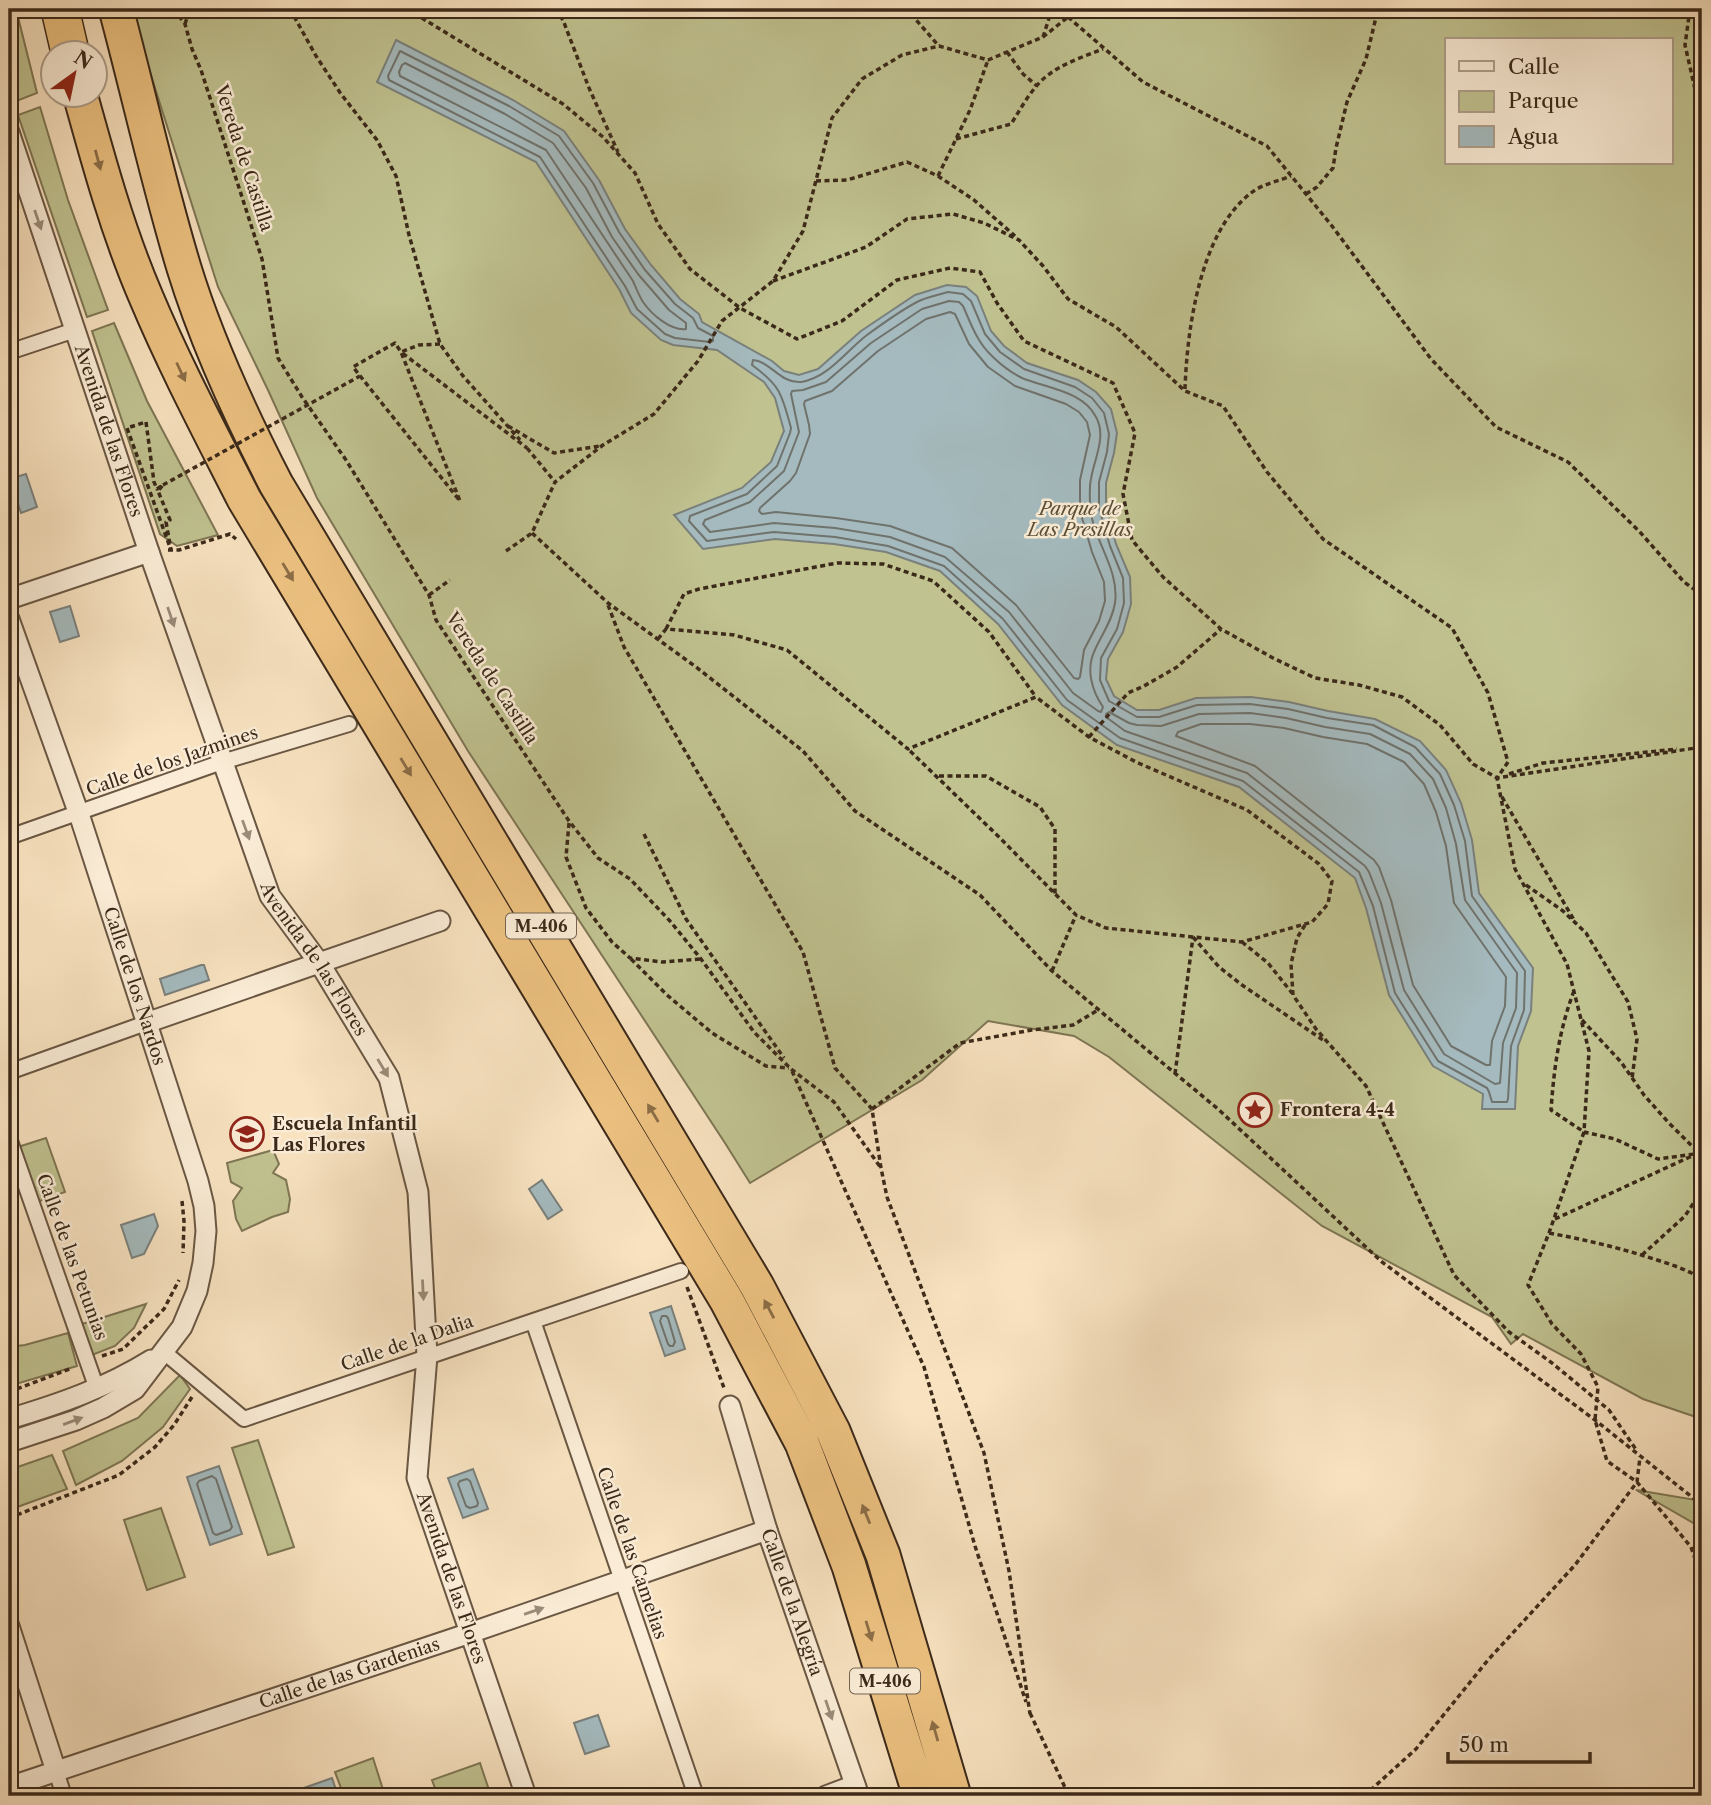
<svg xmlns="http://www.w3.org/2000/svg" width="1711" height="1805" viewBox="0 0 1711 1805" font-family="'Libre Caslon Text',serif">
<rect width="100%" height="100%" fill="#f8e2c0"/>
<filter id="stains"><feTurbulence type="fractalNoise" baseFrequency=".00286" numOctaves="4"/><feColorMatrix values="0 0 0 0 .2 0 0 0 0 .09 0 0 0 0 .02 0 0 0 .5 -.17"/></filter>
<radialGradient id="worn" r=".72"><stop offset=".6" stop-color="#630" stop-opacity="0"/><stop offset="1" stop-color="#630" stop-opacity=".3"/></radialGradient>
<!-- green -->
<path fill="#c0c290" stroke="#7e7654" stroke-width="2" fill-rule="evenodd" d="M9,9H16L37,93L14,102L9,86Z
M130,9H1702V1419L1643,1399L1523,1334L1511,1344L1492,1317L1322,1226L1109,1057L1074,1036L988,1021L922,1080L750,1183L725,1143L468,751L317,498L268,390L218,287ZM1447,40H1671V163H1447Z
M40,107L68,200L108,310L87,317L18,115Z
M114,323L147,401L218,535L177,546L160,534L92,331Z
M46,1138L65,1192L37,1202L18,1147Z
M273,1150L279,1164L273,1173L286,1180L290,1199L288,1212L272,1217L242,1231L236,1219L233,1201L242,1188L231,1182L227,1163Z
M146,1304L134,1328L115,1346L92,1355L82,1324Z
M68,1333L77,1366L9,1386V1347L25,1345Z
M180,1375L190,1389L163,1427L122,1461L76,1485L63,1451L138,1418Z
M258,1440L294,1547L268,1555L232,1448Z
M52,1455L67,1489L9,1510V1470Z
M1636,1490L1702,1501V1528Z
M161,1508L185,1577L147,1590L124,1520Z
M373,1758L385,1796H344L335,1772Z
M480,1763L491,1796H438L432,1780Z"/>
<!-- water -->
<path fill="#a4babe" stroke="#7a807c" stroke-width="2" d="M396,40L513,100L564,131L599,180L625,229L651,265L680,299L699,314L702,322L772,361L784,371L799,375L818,369L861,331L915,295L947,285L966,287L977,296L991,331L1004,346L1027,363L1078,380L1096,392L1111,409L1117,433L1114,453L1106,483V507L1116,544L1130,577L1131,604L1123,632L1108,659L1106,679L1114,696L1137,710H1159L1196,698L1251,697L1289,702L1328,711L1375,719L1420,741L1446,770L1461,803L1472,840L1479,893L1533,968L1531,1011L1518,1046L1515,1109H1482L1483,1094L1433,1066L1389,995L1366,908L1355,878L1239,787L1117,745L1062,705L998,624L940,571L886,552L834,544L775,539L703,549L674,515L742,488L771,462L784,431L775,398L764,382L717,350L673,345L661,340L631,313L619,289L536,162L377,82Z
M26,474L37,507L21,513L10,479Z
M70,606L79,636L60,642L50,612Z
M201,965H204L209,980L165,995L160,979Z
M542,1180L562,1210L548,1219L529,1189Z
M154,1214L158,1226L144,1254L132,1258L121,1225Z
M671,1306L685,1349L665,1356L650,1313Z
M219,1466L242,1534L210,1545L187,1477Z
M473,1469L488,1509L463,1518L448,1478Z
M598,1715L609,1746L585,1754L574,1723Z
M332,1778L338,1796H303L301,1789Z"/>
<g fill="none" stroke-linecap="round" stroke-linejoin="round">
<!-- shore -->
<path stroke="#70726c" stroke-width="2" d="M400,51L509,106L559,136L593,183L619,232L645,270L675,304L693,318L698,328L713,336V341L710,342L675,338L665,334L637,309L625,286L540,157L389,80L388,76Z
M405,63L505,114L553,143L586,188L612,237L638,274L669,310L686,323V329C671,331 652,315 643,302C639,296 636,288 633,281L546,150L400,76L399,72L402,65Z
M948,292L963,294L971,301L985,334L1000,352L1024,369L1075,387L1092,398L1104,413L1109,434L1107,452L1099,482V508L1110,546L1123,578L1124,603L1117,629L1101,658L1100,680L1109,701L1137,717H1159L1197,705L1250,704L1288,709L1327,718L1373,725L1415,747L1440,774L1454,805L1465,841L1472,896L1525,971L1524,1010L1511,1046L1508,1099L1507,1102H1492L1489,1092L1487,1088L1438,1061L1395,993L1373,906L1359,872L1243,781L1120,738L1067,700L1003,619L944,566L888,546L835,537L774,532L707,541L689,521L690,516L747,494L777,466L790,433L791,428C782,395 781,386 752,365L753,360C770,361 781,384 801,382C828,378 846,351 867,335C882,324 900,311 917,302C926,297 938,295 948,292Z
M949,301L959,302L963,306C971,324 977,342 992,356C1000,364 1012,373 1022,378C1046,388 1083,391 1096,417C1107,437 1094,459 1091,479C1089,487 1090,497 1090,506C1092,539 1120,569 1115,603C1112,622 1101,635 1094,652C1086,670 1092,691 1103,707L1101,712L1098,711L1073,693L1009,612L945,557L890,537L835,528L774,523L710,532L703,524L705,520L750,502L784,471L799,432L791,394L792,391L803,390L826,382L871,343L922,309Z
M950,312L955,314L969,344L988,367L1015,386L1066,404L1079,412L1087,422L1090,435L1080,480V511L1092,552L1104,582L1105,601L1099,621L1084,650L1080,677L1078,679L1074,678L1016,605L952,548L890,526L836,518L776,512L762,514L759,511L760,508L790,481L796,473L810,434L809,425L804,404L805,401L832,391L878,351L926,319Z
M1109,712L1129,723L1137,725L1161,726L1199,714L1250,713L1286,718L1325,727L1370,734L1410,754L1433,779L1446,808L1456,844L1465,900L1517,973L1516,1008L1503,1043L1500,1083L1495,1084L1444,1054L1404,990L1381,903L1369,872L1365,866L1247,773L1125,731L1106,717V714Z
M1201,724H1250L1284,728L1323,737L1367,744L1404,762L1424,784L1436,812L1446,846L1454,903L1506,977L1505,1006L1492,1041L1490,1065H1486L1451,1046L1413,985L1391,900L1379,867L1374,860L1255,766L1176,736L1178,732Z
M662,1316H666L668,1318L675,1342L673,1346H670L668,1344L660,1321Z
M212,1476L216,1479L232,1527L230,1530L216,1535L213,1533L197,1484L199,1481Z
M467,1479L470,1481L478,1503L477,1506L470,1508L466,1506L458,1484L460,1481Z"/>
<!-- pedestrian casing -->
<g stroke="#6a5743" stroke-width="18">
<path id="pedestrian" d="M9,352L75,330
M9,837L222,762L349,724
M9,1072L146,1023
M9,1138L97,1389
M533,1321L696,1796
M164,1352L244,1419L681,1271
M56,1771L64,1796"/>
</g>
<!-- minor casing -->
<g stroke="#6a5743" stroke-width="23">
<g id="minor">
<path id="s1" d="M9,132L149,552L270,896L320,964L389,1078L418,1192L427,1356L417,1478L526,1796"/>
<path d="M9,599L149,552"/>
<path id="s2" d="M9,619L80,817L198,1181L204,1206L206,1231L203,1263L197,1291L182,1327L135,1389L103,1408L76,1420L9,1442"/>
<path d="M146,1023L440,921"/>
<path id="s3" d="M730,1406L767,1530L859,1796"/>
<path d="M9,1419C59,1404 106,1388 151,1360"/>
<path d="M9,1626L56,1771"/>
<path id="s4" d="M9,1787L470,1633L767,1530"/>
<path d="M826,1796L855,1785"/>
</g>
</g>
<!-- trunk casing -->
<g stroke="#3b2919" stroke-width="37">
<path id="trunk" d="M116,9C139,95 158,182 184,268C207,343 240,414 276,484L757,1286L833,1431L883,1555L954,1796
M80,94C99,163 118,232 146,297C175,366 210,432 244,499L727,1301L802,1443L849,1566L920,1796"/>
</g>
<!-- motorway casing -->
<g stroke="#3b2919" stroke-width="40">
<path id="motorway" d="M60,9L70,52"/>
</g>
<!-- path -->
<path stroke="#3b2919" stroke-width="3.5" stroke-dasharray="5 3.5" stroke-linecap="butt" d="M174,9L185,24L192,49L201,70L262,259L278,358L302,397L346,460L429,595L436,620L569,821L598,858L630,879L670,921L701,959L754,1032L791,1069L834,1102L881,1168
M290,9L316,56L341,94L377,140L396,176L409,235L440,344L463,376L520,440
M407,9L563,104L603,137L635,173L658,224L690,269L740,308L797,339L842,321L897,280L950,268L980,272L997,303L1024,341L1113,383L1135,433L1123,494L1132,540L1163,577L1221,629L1273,658L1315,678L1359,685L1402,697L1440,725L1473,764L1497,778L1702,747
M555,9L563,20L589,88L618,152
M904,9L911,14L938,45
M1690,9L1685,45L1697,98L1702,113
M1068,17L1143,82L1267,146L1332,226L1431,359L1496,427L1568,462L1639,531L1684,582L1702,595
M185,24L190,9
M1043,37L1052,9
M1007,52L1023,74L1037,86
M956,139L1011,124C1022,107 1032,87 1048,75C1064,63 1085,56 1103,49
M938,176L970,110L988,60
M816,181L847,180L907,162L938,176L974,200L1015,236
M1306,194L1317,187L1333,168L1336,148L1347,102L1366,59L1378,9
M773,281L866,247L907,219L953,214L984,223L1019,240L1043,266L1068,299L1116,327L1185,391L1223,406L1267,472L1323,539L1452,628L1488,693L1508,762L1497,778L1515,869L1567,964L1589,1051L1584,1132L1615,1139L1658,1159L1702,1153
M440,344L419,345L401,352L395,343L353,367L460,501L401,352L527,448
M1185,389C1187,329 1200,232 1251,193C1262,184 1279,181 1291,176
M146,422L154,482L157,489L163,485L158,491L170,520L166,522L171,550L127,428Z
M508,426L554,453L601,446
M527,448L555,482
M532,533L608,603L696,667L803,751L855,811L980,895L1052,971L1218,1109L1382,1262L1595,1420L1702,1505
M168,550H179L230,534L236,539
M506,551L532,533L555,482L603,445L654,414L698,361L722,321L773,281L803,231L832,118L862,79L902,55L939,46L988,60L1043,37L1068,17L1130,9
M429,595L450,580
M608,605L624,647L803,952L835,1068L872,1109L881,1168L887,1197L984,1453L1009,1571L1030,1714
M666,629L684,594L699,589L837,563L883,564L933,581L989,632L1036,697
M658,639L666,629L734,635L787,650L908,749L1036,697L1089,737L1136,762L1247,810L1319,864L1332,881L1328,904L1312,922L1242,942L1106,928L1076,915L999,837L908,749
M1089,737L1128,693L1144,686L1177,667L1221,629
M1509,774L1543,763L1677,749
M939,776H986L1040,807L1055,829V894
M1502,797L1574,920
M569,823L566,857L586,908L612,942L630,958L662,962L701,959
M644,834L686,919L784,1058
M1526,885L1563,911L1586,933L1628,1002L1637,1039L1632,1079
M1305,925L1297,938L1291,964L1293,995L1316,1029L1366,1086L1454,1275L1509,1332L1552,1363L1609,1410L1637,1451
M1193,937L1219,967L1242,985L1323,1040
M1242,942L1268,963L1292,993
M631,959L667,995L712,1033L766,1066L789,1068
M1052,971L1076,915
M1574,991C1559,1030 1554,1068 1551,1110L1584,1132L1549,1233L1528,1285L1552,1324L1581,1354L1598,1387L1595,1420L1607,1461L1637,1482L1691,1547L1702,1579
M1582,1020L1621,1062L1644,1095L1668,1122L1699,1153
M792,1071L924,1367L975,1546L1026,1702
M1175,1074L1193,937
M872,1109L960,1043L1032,1030L1073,1025L1098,1010
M182,1201L184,1221L183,1253
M1555,1219L1694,1155
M1549,1233C1586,1240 1621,1248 1657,1260C1673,1265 1688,1270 1702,1279
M1642,1255L1685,1216L1702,1190
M687,1287L724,1388
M102,1356L123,1349L164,1309L179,1280
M9,1392L72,1368
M9,1518L119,1475L155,1447L174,1425L192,1397
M1030,1713L1069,1796
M1364,1796L1416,1749L1488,1660L1575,1565L1637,1482L1640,1457"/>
<!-- pedestrian -->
<use href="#pedestrian" stroke="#faecd6" stroke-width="14"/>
<!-- minor -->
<use href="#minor" stroke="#faecd6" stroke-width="19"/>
<!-- trunk -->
<use href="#trunk" stroke="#ecc180" stroke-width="33"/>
<!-- motorway -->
<use href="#motorway" stroke="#ecc180" stroke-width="37"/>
<!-- path-bridge -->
<path stroke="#3b2919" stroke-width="3.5" stroke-dasharray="5 3.5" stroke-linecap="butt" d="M163,485L360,376"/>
</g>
<!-- one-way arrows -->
<defs><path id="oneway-solid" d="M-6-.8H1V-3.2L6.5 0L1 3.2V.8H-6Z" transform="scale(1.75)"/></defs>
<g fill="#8b6d47">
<use href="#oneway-solid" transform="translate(98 160) rotate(75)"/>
<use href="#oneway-solid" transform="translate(181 372) rotate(65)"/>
<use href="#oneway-solid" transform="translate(288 572) rotate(59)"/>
<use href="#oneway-solid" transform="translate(406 767) rotate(59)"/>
<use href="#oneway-solid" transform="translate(653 1113) rotate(-121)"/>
<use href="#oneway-solid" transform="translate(769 1309) rotate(-118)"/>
<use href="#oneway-solid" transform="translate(866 1514) rotate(-112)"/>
<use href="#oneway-solid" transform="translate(869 1631) rotate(73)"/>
<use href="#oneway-solid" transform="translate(935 1731) rotate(-106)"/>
</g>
<g fill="#9a8a78">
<use href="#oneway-solid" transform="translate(38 220) rotate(71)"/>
<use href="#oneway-solid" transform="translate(171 617) rotate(71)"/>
<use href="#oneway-solid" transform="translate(246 830) rotate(70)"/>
<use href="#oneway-solid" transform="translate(383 1068) rotate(59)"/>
<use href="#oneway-solid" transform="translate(423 1290) rotate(87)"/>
<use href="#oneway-solid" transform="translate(73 1421) rotate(-20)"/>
<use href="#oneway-solid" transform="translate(534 1611) rotate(-19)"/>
<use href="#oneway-solid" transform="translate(829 1710) rotate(71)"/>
</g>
<!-- icons -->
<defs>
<g id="sight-ring" transform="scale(1.75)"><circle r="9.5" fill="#faecd6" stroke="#8f2418" stroke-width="1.5"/><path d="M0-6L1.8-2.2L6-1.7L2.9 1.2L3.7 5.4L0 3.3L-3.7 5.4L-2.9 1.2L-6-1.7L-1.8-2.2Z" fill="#8f2418"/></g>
<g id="school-ring" transform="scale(1.75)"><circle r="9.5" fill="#faecd6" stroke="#8f2418" stroke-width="1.5"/><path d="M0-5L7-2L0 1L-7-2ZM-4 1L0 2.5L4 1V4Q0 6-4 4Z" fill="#8f2418"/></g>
</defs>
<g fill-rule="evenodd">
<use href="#sight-ring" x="1255" y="1110"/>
<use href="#school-ring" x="247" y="1134"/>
</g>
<g text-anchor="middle" stroke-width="5" stroke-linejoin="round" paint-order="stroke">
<!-- shield labels -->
<g fill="#faecd6" stroke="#746452" stroke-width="2">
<rect x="506" y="913.5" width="70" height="25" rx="5"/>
<rect x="850" y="1668.5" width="70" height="25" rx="5"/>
</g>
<g font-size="16" font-weight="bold" fill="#3b2919">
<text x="541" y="932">M-406</text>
<text x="885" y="1687">M-406</text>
</g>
<!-- street labels -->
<g font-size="18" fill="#3b2919" stroke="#faecd6">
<text transform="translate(244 158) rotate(72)" y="6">Vereda de Castilla</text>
<text dy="6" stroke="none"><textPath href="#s1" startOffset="315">Avenida de las Flores</textPath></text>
<text transform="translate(492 678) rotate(57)" y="6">Vereda de Castilla</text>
<text transform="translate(172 761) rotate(-19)" y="6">Calle de los Jazmines</text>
<text dy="6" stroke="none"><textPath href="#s1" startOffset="884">Avenida de las Flores</textPath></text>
<text dy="6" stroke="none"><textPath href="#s2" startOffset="388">Calle de los Nardos</textPath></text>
<text transform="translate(72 1257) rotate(70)" y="6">Calle de las Petunias</text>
<text transform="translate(407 1343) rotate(-19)" y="6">Calle de la Dalia</text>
<text transform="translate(632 1553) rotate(71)" y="6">Calle de las Camelias</text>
<text dy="6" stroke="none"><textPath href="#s1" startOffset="1535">Avenida de las Flores</textPath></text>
<text dy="6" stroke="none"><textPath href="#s3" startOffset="206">Calle de la Alegría</textPath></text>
<text dy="6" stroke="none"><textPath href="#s4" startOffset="359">Calle de las Gardenias</textPath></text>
</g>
<!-- park labels -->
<g font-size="18" font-style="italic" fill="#5c4f37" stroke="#faecd6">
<text x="1080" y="515">Parque de<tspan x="1080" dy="21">Las Presillas</tspan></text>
</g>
<!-- poi labels -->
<g font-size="18" font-weight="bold" fill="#3b2919" stroke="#faecd6" text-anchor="start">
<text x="1280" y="1116">Frontera 4-4</text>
<text x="272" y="1130">Escuela Infantil<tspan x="272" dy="21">Las Flores</tspan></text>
</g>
</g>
<!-- margin -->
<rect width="1711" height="1805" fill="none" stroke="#f8e2c0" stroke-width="35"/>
<rect x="10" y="10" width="1690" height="1784" fill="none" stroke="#3b2919" stroke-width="3.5"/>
<rect x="18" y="18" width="1676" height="1770" fill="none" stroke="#3b2919" stroke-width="2"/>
<!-- legend -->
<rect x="1445" y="38" width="228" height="126" fill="#faecd6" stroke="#ae9e8a" stroke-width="2"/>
<rect x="1459" y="61" width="35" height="10" fill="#faecd6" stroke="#ae9e8a" stroke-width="2"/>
<text x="1508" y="74" font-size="21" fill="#3b2919">Calle</text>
<rect x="1459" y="91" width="35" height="21" fill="#c0c290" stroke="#ae9e8a" stroke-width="2"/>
<text x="1508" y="108" font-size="21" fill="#3b2919">Parque</text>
<rect x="1459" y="126" width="35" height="21" fill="#a4babe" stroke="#ae9e8a" stroke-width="2"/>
<text x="1508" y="144" font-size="21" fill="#3b2919">Agua</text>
<!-- north arrow -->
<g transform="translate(74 74) rotate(33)"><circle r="33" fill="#faecd6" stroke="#ae9e8a" stroke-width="2"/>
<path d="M0-5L12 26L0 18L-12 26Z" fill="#8f2418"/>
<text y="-10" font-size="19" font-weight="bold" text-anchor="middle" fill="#3b2919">N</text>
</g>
<!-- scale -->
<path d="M1448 1752v10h142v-10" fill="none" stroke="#3b2919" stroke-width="3.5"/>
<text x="1459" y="1752" font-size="21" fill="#3b2919" stroke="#faecd6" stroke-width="5" paint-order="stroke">50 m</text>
<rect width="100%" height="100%" filter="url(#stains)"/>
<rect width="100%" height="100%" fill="url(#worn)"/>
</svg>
